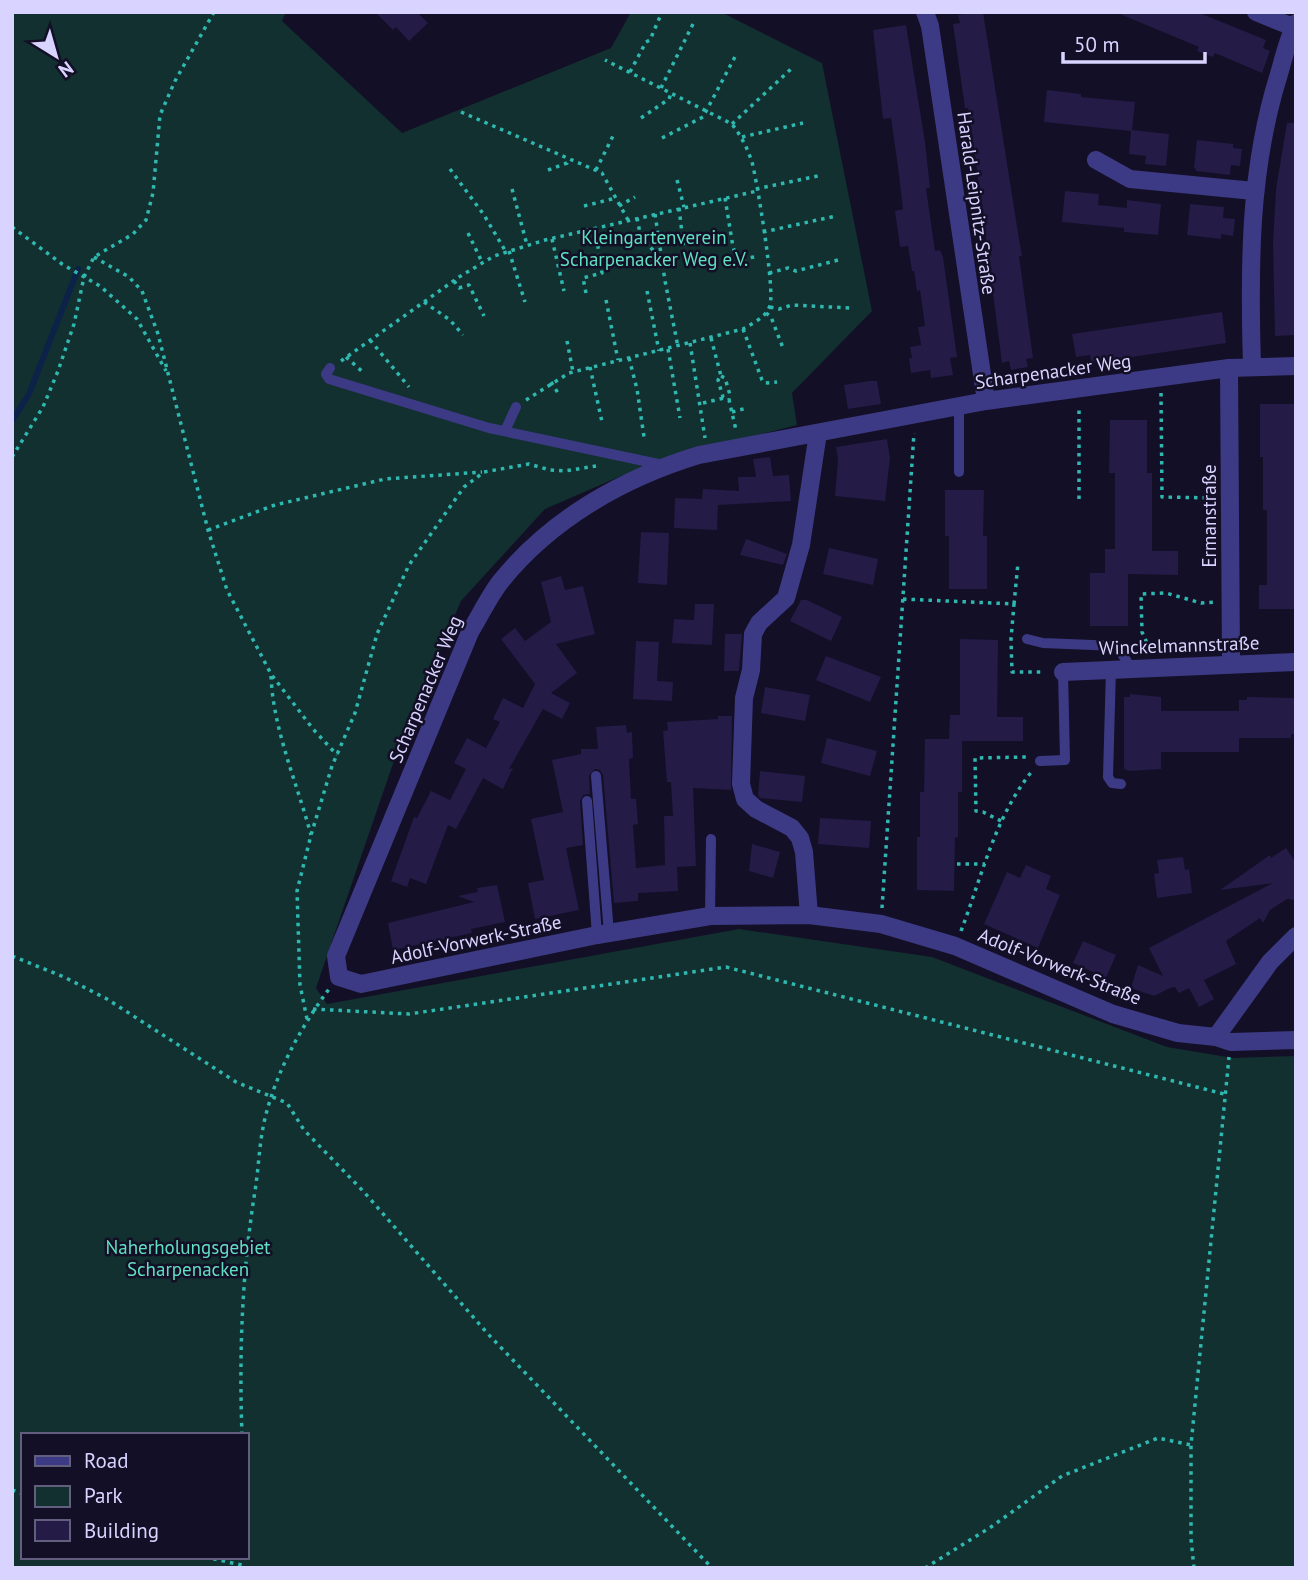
<svg xmlns="http://www.w3.org/2000/svg" width="1308" height="1580" viewBox="0 0 1308 1580" font-family="'PT Sans',sans-serif">
<rect width="100%" height="100%" fill="#130f26"/>
<!-- green -->
<path fill="#12302f" fill-rule="evenodd" d="M12,12H286L282,21L402,133L611,48L631,12H721L822,63L872,311L792,393L797,425L651,463L545,509L461,601L397,752L316,988L327,1004L739,929L932,957L1167,1047L1233,1058L1296,1056V1568H12ZM23,1435H247V1557H23Z"/>
<g fill="none" stroke-linecap="round" stroke-linejoin="round">
<!-- stream -->
<path stroke="#0c2248" stroke-width="6" d="M12,421L29,394L78,269"/>
</g>
<!-- building -->
<path fill="#241b47" d="M375,12H417L428,23L409,41L396,27L393,30Z
M973,12H983L1019,239L1022,256H1019L1033,358L1026,359L1028,367L1011,370L1009,361L1002,363L976,162L968,108H965L953,24L960,23L958,15Z
M1115,12H1197L1266,40L1263,48L1270,51L1262,73L1215,53L1213,57L1197,51L1199,47Z
M906,25L925,142L930,188H926L935,251L940,250L943,257L957,357L950,358L953,375L931,378L930,370L911,373L909,358H912L910,347L921,345L918,327L925,326L920,290L917,291L914,271H912L908,246L900,247L895,211L903,209L898,167L891,118L883,119L873,30Z
M1047,90L1081,94V97L1135,102L1132,130L1169,134L1166,166L1145,164L1146,156L1129,154L1131,131L1044,122Z
M1287,123H1296V335L1275,336L1273,242L1276,189Z
M1197,140L1233,144V148L1242,149L1240,166L1231,165L1230,175L1196,171V169L1194,168Z
M1065,191L1099,194L1098,205L1127,208V200L1161,204L1158,235L1124,232V228L1062,222Z
M1190,204L1224,207L1223,218L1235,219L1233,236L1221,234V239L1187,235Z
M1222,312L1226,343L1091,363L1090,355L1076,357L1072,334Z
M870,381H877L881,404L848,409L844,385Z
M1260,404H1296V609H1259V585H1267V510H1263V457H1260Z
M1110,420H1147V473H1152V551H1178V575L1128,574V626H1090V573H1105V549H1115V473H1109Z
M887,439L890,458L885,501L835,496L838,460L836,447Z
M770,457L773,476L789,475L791,501L718,505L717,530L674,528L675,498L702,499L703,489L739,491L738,477H756L753,459Z
M945,490H984L983,536H987V589H949V536H945Z
M641,532L669,533L667,585L638,583Z
M746,539L787,554L783,565L740,555Z
M829,548L878,559L873,585L823,574Z
M561,576L565,590L583,586L595,634L556,644L577,673L551,693L570,703L562,719L543,709L509,769L513,768L503,789L483,778L456,829L448,825L426,884L410,878L407,887L391,881L414,817L417,818L431,791L450,800L466,769L454,763L467,738L486,748L500,722L493,719L503,698L523,708L535,684L501,639L515,628L525,641L551,622L541,582Z
M801,600H807L842,617L831,641L790,621Z
M695,604H714L712,645L672,643L674,619L694,620Z
M725,634H742L739,671H724Z
M960,639L998,640L997,717H1023V741H962V792H958V837L955,838L954,891L917,890V837H920V792H924L925,739H949L950,715H960Z
M636,641L659,642L657,681L673,682L672,701L633,699Z
M826,656L881,677L870,702L816,680Z
M765,687L810,695L805,721L761,713Z
M1130,694L1161,697V711H1239V700H1247V697L1296,698V734H1291V738H1239V752H1161V769L1129,771L1124,769V697H1130Z
M718,716H732L731,790L693,788L696,866L677,867L678,891L638,893V901L614,903L603,775L600,770L595,769L589,776L590,794L583,795L580,801L583,845L566,848L579,910L535,919L528,883L544,880L531,819L563,812L552,760L581,754V749H598L596,727L626,725L627,733L632,732L633,758L629,759L631,799H636L638,824L633,825L636,868L665,865L664,816H673L671,782H667L663,731L668,730L667,722L718,719Z
M827,738L877,751L870,776L821,763Z
M760,771L805,776L802,802L760,798L758,795Z
M820,818L871,821L869,848L818,844Z
M752,844L780,852L773,878L749,871Z
M1286,848L1296,863V900L1287,899L1270,910L1263,923L1260,918L1226,941L1236,964L1204,980L1214,999L1199,1007L1189,988L1179,993L1175,987L1170,988L1154,996L1131,988L1138,965L1163,976L1149,948L1273,883L1220,890L1270,855L1271,858Z
M1183,857L1185,870L1189,869L1192,893L1157,898L1154,874L1159,873L1157,860Z
M1026,865L1051,876L1046,889L1060,895L1038,948L984,924L1007,872L1020,878Z
M497,885L505,922L471,929L472,933L393,950L388,923L474,902L458,896L478,892L477,888Z
M1083,941L1116,955L1106,978L1073,963Z"/>
<g fill="none" stroke-linecap="round" stroke-linejoin="round">
<!-- path -->
<path stroke="#2fb8b0" stroke-width="3.5" stroke-dasharray="3.5 5" stroke-linecap="butt" d="M630,72L646,42L650,40L662,12
M661,88L695,20
M461,112L602,173L628,220
M641,118L669,99L671,93
M732,124L791,69
M742,137L803,123
M662,138L703,117L737,53
M450,169L484,215L506,252
M548,170L567,163L568,159
M596,170L613,136
M677,180L684,207
M512,189L527,245
M756,189L818,176
M725,198L733,247L738,260L759,256
M584,206L616,198
M619,206L635,197
M679,208L684,250
M655,214L665,281L678,347
M637,218L641,238L653,250L655,261
M12,227L62,264L100,286L137,319L166,371
M763,232L836,216
M468,233L482,262
M552,239L564,291
M509,251L525,302
M94,257L129,277L142,291L158,334L208,530L227,590L271,674L313,729L337,755
M769,273L788,268L796,271L842,259
M454,281L459,288L469,285L484,316
M647,291L659,351
M586,293L583,278L602,273L595,228
M606,300L618,360
M424,302L450,320L463,335
M770,307L779,309L792,305L850,308
M766,313L771,317L783,348
M743,329L762,380L765,383L777,382
M711,338L721,376L718,380L723,397L729,400L736,430
M370,340L409,387
M567,341L573,372
M690,343L705,438
M668,349L680,418
M346,357L365,374
M629,358L637,389L644,437
M341,361L459,277L494,256L545,240L757,191
M590,367L602,422
M721,376L725,378L730,395L729,400
M551,382L558,393
M1161,393L1162,497L1214,498
M526,400L569,373L743,329C753,323 767,317 770,305C775,289 757,181 752,162C747,147 741,136 732,124L605,60
M703,403L724,398
M732,412L747,408
M12,457L43,407L58,371L74,324L84,277L94,257L133,234L146,220L153,193L160,115L175,81L214,12
M1079,499V407
M208,530L275,505L385,479L482,472
M903,599L1014,604L1011,639L1012,672H1045
M1014,604L1018,563
M1150,650L1142,632L1141,594L1166,593L1201,603L1215,602
M271,676C273,729 297,783 311,835
M1001,821L983,812L976,811L975,758L1027,757
M957,864H985
M882,908L914,433
M961,931C982,876 995,816 1033,770
M12,956L64,977L107,999L236,1082L287,1103L304,1130L364,1192L488,1334L712,1568
M313,1009L409,1014L726,967L1224,1094
M307,1019L300,985L297,891L311,835L332,766L355,713L377,634L409,565L464,487L484,472L529,464L550,470L565,471L596,466
M242,1435C239,1352 242,1272 255,1191C258,1172 259,1152 262,1133C271,1081 298,1031 329,989
M12,1490L23,1494
M205,1557L246,1566
M925,1568L991,1527L1062,1476L1158,1438L1191,1445
M1194,1568L1191,1539V1445L1229,1057"/>
<!-- service -->
<path stroke="#3d3a85" stroke-width="10" d="M330,368L326,374L329,379L489,428L663,465
M959,406V472
M505,431L516,407
M1027,639L1043,643L1117,646L1131,668
M1111,669L1108,777L1112,783L1121,784
M1040,761L1065,760L1063,672
M596,776L609,933
M587,801L597,935
M710,916L711,839"/>
<!-- minor -->
<path stroke="#3d3a85" stroke-width="18" d="M925,12L930,26L986,401
M1256,12L1293,27
M1096,160L1130,179L1254,191
M1252,366C1249,267 1249,169 1279,74C1284,57 1288,38 1296,23
M1296,366L1229,368L986,401L699,455C623,478 551,519 501,581C489,596 480,616 470,632L336,956L339,977L361,984L597,935L710,916L809,915L881,924L955,946L1113,1014L1178,1033L1216,1037L1231,1042L1296,1040
M1229,368L1231,663
M1063,672L1296,662
M809,915L804,852L800,838L792,828L756,809L745,799L741,784L744,698L751,670L753,634L759,623L786,598L801,545L818,433
M1216,1037L1270,962L1296,936"/>
</g>
<g text-anchor="middle" stroke-width="5" stroke-linejoin="round" paint-order="stroke">
<!-- street labels -->
<g font-size="19" fill="#d9d4ff" stroke="#130f26">
<text transform="translate(977 203) rotate(82)" y="7">Harald-Leipnitz-Straße</text>
<text transform="translate(1053 371) rotate(-8)" y="7">Scharpenacker Weg</text>
<text transform="translate(1209 516) rotate(-90)" y="7">Ermanstraße</text>
<text transform="translate(1179 645) rotate(-2)" y="7">Winckelmannstraße</text>
<text transform="translate(425 689) rotate(-67)" y="7">Scharpenacker Weg</text>
<text transform="translate(476 939) rotate(-12)" y="7">Adolf-Vorwerk-Straße</text>
<text transform="translate(1060 966) rotate(22)" y="7">Adolf-Vorwerk-Straße</text>
</g>
<!-- park labels -->
<g font-size="19" fill="#5fe0c0" stroke="#130f26">
<text x="654" y="244">Kleingartenverein<tspan x="654" dy="22">Scharpenacker Weg e.V.</tspan></text>
<text x="188" y="1254">Naherholungsgebiet<tspan x="188" dy="22">Scharpenacken</tspan></text>
</g>
</g>
<!-- border -->
<rect width="1308" height="1580" fill="none" stroke="#d9d4ff" stroke-width="28"/>
<!-- legend -->
<rect x="21" y="1433" width="228" height="126" fill="#130f26" stroke="#625e7d" stroke-width="2"/>
<rect x="35" y="1456" width="35" height="10" fill="#3d3a85" stroke="#625e7d" stroke-width="2"/>
<text x="84" y="1468" font-size="21" fill="#d9d4ff">Road</text>
<rect x="35" y="1486" width="35" height="21" fill="#12302f" stroke="#625e7d" stroke-width="2"/>
<text x="84" y="1503" font-size="21" fill="#d9d4ff">Park</text>
<rect x="35" y="1520" width="35" height="21" fill="#241b47" stroke="#625e7d" stroke-width="2"/>
<text x="84" y="1538" font-size="21" fill="#d9d4ff">Building</text>
<!-- north arrow -->
<g transform="translate(56 56) rotate(143)" stroke="#130f26" stroke-width="5" paint-order="stroke">
<path d="M0-5L12 26L0 18L-12 26Z" fill="#d9d4ff"/>
<text y="-10" font-size="19" font-weight="bold" text-anchor="middle" fill="#d9d4ff">N</text>
</g>
<!-- scale -->
<path d="M1063 52v10h142v-10" fill="none" stroke="#d9d4ff" stroke-width="3.5"/>
<text x="1074" y="52" font-size="21" fill="#d9d4ff" stroke="#130f26" stroke-width="5" paint-order="stroke">50 m</text>
</svg>
